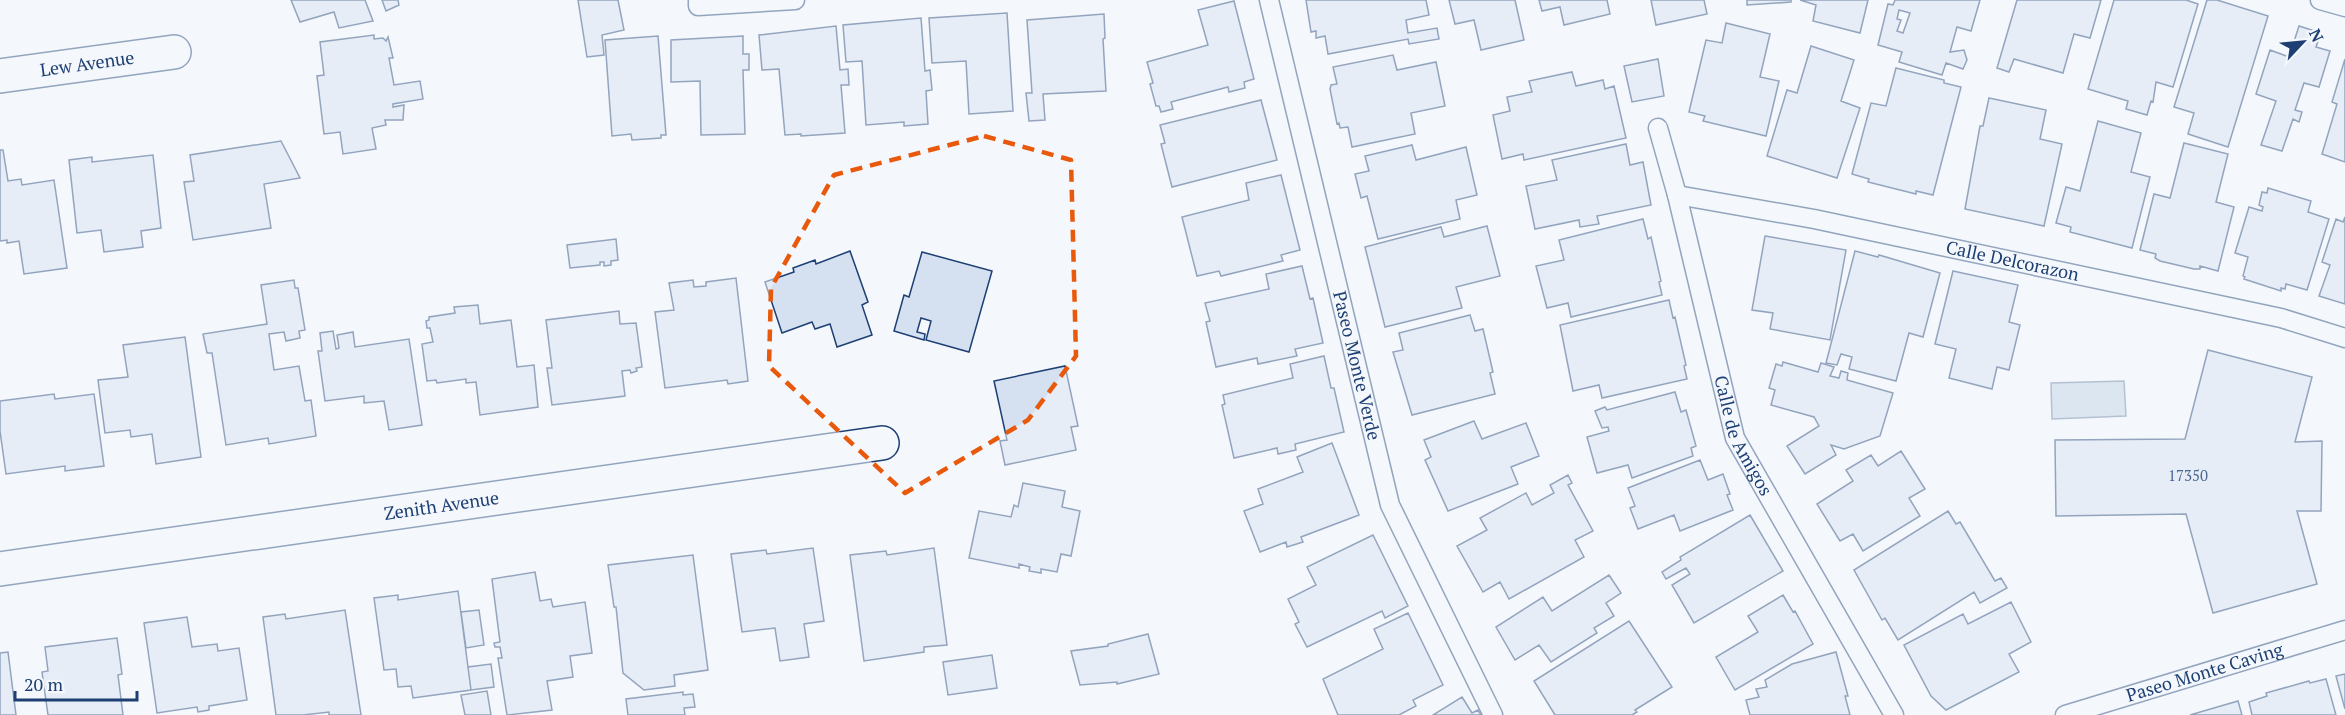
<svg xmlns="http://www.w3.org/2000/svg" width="2345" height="715" viewBox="0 0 2345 715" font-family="'PT Serif',serif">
<rect width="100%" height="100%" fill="#f4f7fb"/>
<!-- water -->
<path fill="#bed0e5" stroke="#687fa3" stroke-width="1.5" d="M2124,381L2126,416L2052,419L2051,383Z"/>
<!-- building -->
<path fill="#d5e0f0" stroke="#1d3f73" stroke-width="1.5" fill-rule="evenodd" d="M291,0H365L373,21L339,28L334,12L300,22Z
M382,0H398L399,5L386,11Z
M578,0H618L624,30L602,35L604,55L587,57Z
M1306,0H1426L1429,15L1406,20L1408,33L1437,28L1439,39L1409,44L1408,39L1328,54L1325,36L1316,38V31L1311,32Z
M1449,0H1515L1524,40L1481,50L1474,20L1455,24Z
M1539,0H1607L1610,14L1564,25L1560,7L1542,11Z
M1651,0H1704L1707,14L1656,25Z
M1747,0H1791V2L1747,5Z
M1800,0H1868L1860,33L1813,21L1816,5Z
M1895,0H1980L1971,31L1957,27L1950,52L1964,50L1967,60L1963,69L1946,63L1942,75L1899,62L1902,52L1878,45L1888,4L1893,5ZM1899,10L1910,13L1903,33L1897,31L1901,20L1897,19Z
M2017,0H2101L2090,38L2074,34L2063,73L2014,59L2009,72L1997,68Z
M2114,0H2186L2198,4L2173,87L2156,82L2153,102L2151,101L2147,115L2126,109L2128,101L2088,89Z
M2207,0H2217L2268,16L2228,147L2188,134L2194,113L2174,107Z
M1234,1L1254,79L1244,82L1245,88L1229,92L1228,87L1171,102L1173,109L1161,112L1159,106H1156L1150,84L1153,83L1147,62L1208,45L1198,10Z
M1007,13L1013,111L969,114L966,61L932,63L929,18Z
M1104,14L1105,38L1103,39L1106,91L1043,94L1045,120L1029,121L1026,93H1032L1027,20Z
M921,18L925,71L930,70L932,90L926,91L928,124L904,126V122L866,125L862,61L846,62L843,25Z
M1726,23L1770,34L1760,77L1779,81L1766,136L1703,121L1705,116L1689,112L1706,40L1722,43Z
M836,26L840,70L848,69L849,85H841L845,133L801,136V134L785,135L779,69L762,70L759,35Z
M2299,26L2321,33L2316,47L2330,51L2319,87L2304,83L2295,110L2302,112L2299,122L2293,119L2282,151L2261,145L2276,101L2256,94L2270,50L2289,57Z
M374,35V39L383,38L386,41L388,37L393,58H389L394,85L420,81L423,99L393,104V107L404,105L403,120H385L386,125L372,128L376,149L343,154L340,132L324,134L317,76L324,75L320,42Z
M658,36L666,135H661V138L632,140L631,134L612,136L605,40Z
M743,36V54H749V70H743L745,134L701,135L700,81L671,82V40Z
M1811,46L1854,60L1841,101L1860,108L1837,178L1767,156L1787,90L1797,93Z
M1393,55L1397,70L1436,62L1445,106L1411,113L1415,134L1352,147L1348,127L1340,128L1339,123L1337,124L1330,89L1331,85L1337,84L1333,67Z
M1658,59L1664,96L1632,102L1624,66Z
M2345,59V162L2322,154L2337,104L2332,102Z
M1896,68L1944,80V83L1961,87L1933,195L1916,191V194L1868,182L1869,179L1852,174L1871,103L1886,106Z
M1572,72L1576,86L1603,80L1605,89L1614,86L1626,138L1524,160L1523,154L1502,159L1493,115L1510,111L1507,97L1532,92L1529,81Z
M1989,98L2046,110L2040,139L2062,144L2044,226L1965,209L1980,126H1983Z
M1261,100L1277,160L1172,187L1161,144L1165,143L1160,125Z
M2098,121L2141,133L2131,172L2150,177L2132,248L2070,232L2071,227L2056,223L2066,187L2080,191Z
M281,141L300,178L264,184L271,228L193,240L184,182L194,181L190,155Z
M2184,143L2228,154L2216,202L2234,207L2218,271L2200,266V269H2194L2160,261L2155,258L2156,254L2140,250L2154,194L2170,198Z
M1626,144L1630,165L1643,162L1651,205L1597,216L1599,224L1580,227L1579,220L1535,229L1526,186L1557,180L1552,160Z
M1412,145L1416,160L1466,147L1477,195L1456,200L1460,219L1378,239L1367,196L1361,198L1355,174L1369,171L1365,156Z
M0,150H3L8,181L21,179L22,185L54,180L67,268L24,274L19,241L7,243V240L0,241Z
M153,155L161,228L141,231L143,247L104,252L101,230L77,233L69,160L92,157V162Z
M1281,175L1300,250L1281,255L1283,261L1221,276L1219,271L1197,276L1182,217L1249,200L1246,183Z
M2268,188L2311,201L2308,212L2329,219L2307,290L2286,284L2285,289L2281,288V291L2244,279L2245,277L2243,276L2248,257L2235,253L2249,207L2262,211L2263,207L2259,205L2262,192L2267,193Z
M2345,217V304L2319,296L2330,265L2322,262L2336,219L2343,222Z
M1643,219L1648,239L1651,237L1661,281L1659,282L1662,295L1571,317L1568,303L1547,308L1536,266L1564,260L1559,240Z
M1487,226L1500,276L1456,287L1462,308L1385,327L1365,247L1441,227L1444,237Z
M1765,236L1846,250L1830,340L1770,329L1773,313L1752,310Z
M616,239L618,260L611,261V265L604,266V262H600V265L570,268L567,245Z
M850,251L868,302L862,305L872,335L837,347L830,324L815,329L812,322L782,333L765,282L794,272L793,268L815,260L816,264Z
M1855,251L1878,257L1879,255L1940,273L1923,337L1909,333L1896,381L1849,369L1852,357L1841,354L1837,365L1826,363Z
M922,252L992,271L969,352L926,340L931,321L921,318L917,332L925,334L924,340L894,331L904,295L909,297Z
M1302,266L1310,299L1313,298L1323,343L1295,349L1297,356L1258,364L1257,358L1216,367L1206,322L1210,321L1205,303L1269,289L1266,274Z
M1953,271L2018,285L2009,322L2020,325L2009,370L1997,367L1992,389L1949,378L1956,349L1935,344Z
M736,278L748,381L728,384L727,380L665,388L655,312L674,310L669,283L693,280L694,287L706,286V282Z
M294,280L295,288H298L305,330L299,331L300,338L286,341L284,332L269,334L274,370L299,366L305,401L311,400L316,436L269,444L268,438L226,445L212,353H207L203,334L267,324L261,285Z
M1669,300L1673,318L1675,317L1686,365L1684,366L1687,379L1602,398L1599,385L1573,391L1560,325Z
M478,305L480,324L511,320L517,367L534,365L538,407L480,415L476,382L466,383V379L437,383L436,380L427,381L422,344L433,342L430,328H427L426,321L429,320V317L455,313L454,307Z
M619,311L620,324L636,323L642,367L636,368L637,371L631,373L630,370L622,371L625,396L552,405L547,368H552L546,320Z
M1470,315L1475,331L1483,329L1493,372L1490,373L1495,394L1412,415L1393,352L1403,350L1399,333Z
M333,331L336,349L339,348L337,335L353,332L355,347L409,339L422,425L389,430L384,401L364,403V396L325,401L318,351H322L320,333Z
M185,337L201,457L156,464L152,434L131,437L130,430L105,433L98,380L128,377L123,345Z
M2208,350L2312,377L2295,442L2322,441L2321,511H2297L2317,584L2213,613L2186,514L2056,516L2055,440L2185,439Z
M1324,356L1331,388H1334L1344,432L1295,444L1296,450L1278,454L1277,448L1234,458L1222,405L1225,404L1223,395L1293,378L1290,364Z
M1783,362L1818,372L1821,363L1834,367L1830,376L1839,378L1841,371L1848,373L1847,380L1893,393L1880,436L1844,449L1831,445L1836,455L1805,474L1787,446L1819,426L1814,417L1771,405L1775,390L1769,388L1776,364L1782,366Z
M1065,366L1078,426L1071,427L1076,450L1005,465L1000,441L1007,440L994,381Z
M1675,392L1681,412L1686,410L1696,446L1691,448L1693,456L1632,478L1628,465L1597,473L1587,437L1609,431L1608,427L1602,428L1595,411L1605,407L1607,410Z
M54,394L55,399L94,394L104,466L65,471V466L6,474L0,431V401Z
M1474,421L1482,439L1526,423L1539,456L1511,467L1518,484L1448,511L1425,460L1431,457L1424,440Z
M1332,443L1359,515L1301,537L1303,542L1287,547L1286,542L1260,552L1244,511L1263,504L1258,489L1303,472L1297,457Z
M1901,451L1925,489L1909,498L1920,516L1863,551L1853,534L1840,541L1817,504L1853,481L1846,470L1871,455L1878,466Z
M1700,460L1708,480L1723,474L1730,494L1727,495L1733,510L1680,531L1674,515L1638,529L1630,508L1635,506L1628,488Z
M1568,475L1572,483L1568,485L1593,531L1575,540L1584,557L1509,599L1500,582L1483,592L1457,546L1487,530L1480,518L1526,493L1532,505L1554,493L1550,485Z
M1023,483L1065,491L1062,507L1080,511L1071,556L1061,554L1057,572L1041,569V573L1029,571L1030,567L1019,564V568L969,558L979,511L1011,517L1014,505L1018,507Z
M1948,511L1956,524L1960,522L1995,581L2001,578L2007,588L1980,603L1974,592L1898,640L1885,618L1882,620L1854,570Z
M1750,515L1783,571L1694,623L1672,585L1690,574L1686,568L1666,579L1662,572L1681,560L1680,557Z
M1373,535L1408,606L1385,618L1382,611L1307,647L1295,624L1299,622L1288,599L1316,585L1307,567Z
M813,548L824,621L804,624L809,657L780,661L775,628L742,632L731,554L766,550L767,554Z
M934,548L947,645L924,647V652L864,661L850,555L886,551L887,555Z
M693,555L708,670L674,675L675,686L644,690L623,673L616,607H614L608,565Z
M535,572L540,601L551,599L553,607L585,602L592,653L570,656L573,677L547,681L552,710L507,715L498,658H502L500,647H495L494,643L500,642L492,579Z
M1609,575L1621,593L1606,603L1614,616L1594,628L1597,633L1551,662L1539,645L1515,660L1496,627L1543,597L1552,611Z
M458,591L471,690L413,698L411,686L398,687L396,669L384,670L374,598L398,595V600Z
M1783,595L1793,612L1795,611L1813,644L1735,690L1716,657L1758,632L1748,616Z
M2011,602L2031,642L2009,654L2019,672L1946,710L1931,696L1904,645L1963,614L1968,624Z
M345,610L361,715H329V712L303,715H276L263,617L285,614L286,619Z
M479,610L484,645L466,648L461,612Z
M1408,613L1443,685L1413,700L1416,706L1399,715H1338L1323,679L1383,649L1374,629Z
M187,617L192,647L217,644L218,651L239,648L247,700L209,706V710L198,712L197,707L157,713L144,623Z
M1629,621L1672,687L1635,710L1637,712L1632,715H1555L1534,681Z
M1148,634L1159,674L1117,684V682L1080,685L1071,651L1108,646V644Z
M117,638L122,674L118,675L123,715H48L42,672L48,671L45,647Z
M8,652L16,715H0V653Z
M1836,652L1848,696H1845L1850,715H1750L1746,700L1759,697L1756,689L1767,687L1765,680L1792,664Z
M992,655L997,688L948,695L943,662Z
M491,664L494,687L471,690L468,667Z
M2345,674V709L2336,676Z
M2326,679L2336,715H2252L2249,702L2267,696L2266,693L2309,681L2310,683Z
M487,691L491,715H465L461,695Z
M683,692V695L693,694L695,707L684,708L685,715H628L626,699Z
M1462,697L1472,713L1478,710L1481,715H1433Z
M2238,701L2242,715H2190Z"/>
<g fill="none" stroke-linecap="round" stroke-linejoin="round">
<!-- service casing -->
<g stroke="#1d3f73" stroke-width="21">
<g id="service">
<path d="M698,0V6L795,0"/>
<path id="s1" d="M1269,0L1390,505L1493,715"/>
<path d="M2320,0L2345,7"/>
<path id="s2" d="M1658,128L1677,195L1735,438L1894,715"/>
<path id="s3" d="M1677,195L1814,219L2281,318L2345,338"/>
<path id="s4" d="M2065,715L2345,630"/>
</g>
</g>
<!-- minor casing -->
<g stroke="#1d3f73" stroke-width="36">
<g id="minor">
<path id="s5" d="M0,76L174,52"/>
<path id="s6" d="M0,569L882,443"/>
</g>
</g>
<!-- service -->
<use href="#service" stroke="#f4f7fb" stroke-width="18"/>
<!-- minor -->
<use href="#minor" stroke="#f4f7fb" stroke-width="33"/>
</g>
<!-- marked area -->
<path d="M0 0H2345V715H0ZM984,136L1071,160L1076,356L1028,420L905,493L769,366L771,288L834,175Z" fill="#f4f7fb" fill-opacity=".55" fill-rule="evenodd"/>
<path fill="none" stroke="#e8590c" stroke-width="4.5" stroke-dasharray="12 8" stroke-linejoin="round" d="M984,136L1071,160L1076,356L1028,420L905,493L769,366L771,288L834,175Z"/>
<g text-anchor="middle" stroke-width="4.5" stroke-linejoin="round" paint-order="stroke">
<!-- number labels -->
<g font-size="15" fill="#4b6792">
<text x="2188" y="481">17350</text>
</g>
<!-- street labels -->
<g font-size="18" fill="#1d3f73" stroke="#f4f7fb">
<text dy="6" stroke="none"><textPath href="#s5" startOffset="88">Lew Avenue</textPath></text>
<text dy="6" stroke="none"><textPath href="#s3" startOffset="342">Calle Delcorazon</textPath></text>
<text dy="6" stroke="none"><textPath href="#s1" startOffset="376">Paseo Monte Verde</textPath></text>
<text dy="6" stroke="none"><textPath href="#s2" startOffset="320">Calle de Amigos</textPath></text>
<text dy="6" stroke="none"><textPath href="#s6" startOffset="446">Zenith Avenue</textPath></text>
<text dy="6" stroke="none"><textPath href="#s4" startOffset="146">Paseo Monte Caving</textPath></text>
</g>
</g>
<!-- north arrow -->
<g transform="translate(2303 42) rotate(64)" stroke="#f4f7fb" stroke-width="4.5" paint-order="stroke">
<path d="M0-4.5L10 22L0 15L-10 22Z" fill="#1d3f73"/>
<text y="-9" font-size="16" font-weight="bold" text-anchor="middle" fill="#1d3f73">N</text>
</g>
<!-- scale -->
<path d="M15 691v9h122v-9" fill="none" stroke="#1d3f73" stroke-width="3"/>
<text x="24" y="691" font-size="18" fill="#1d3f73" stroke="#f4f7fb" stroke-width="4.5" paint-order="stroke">20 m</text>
</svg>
